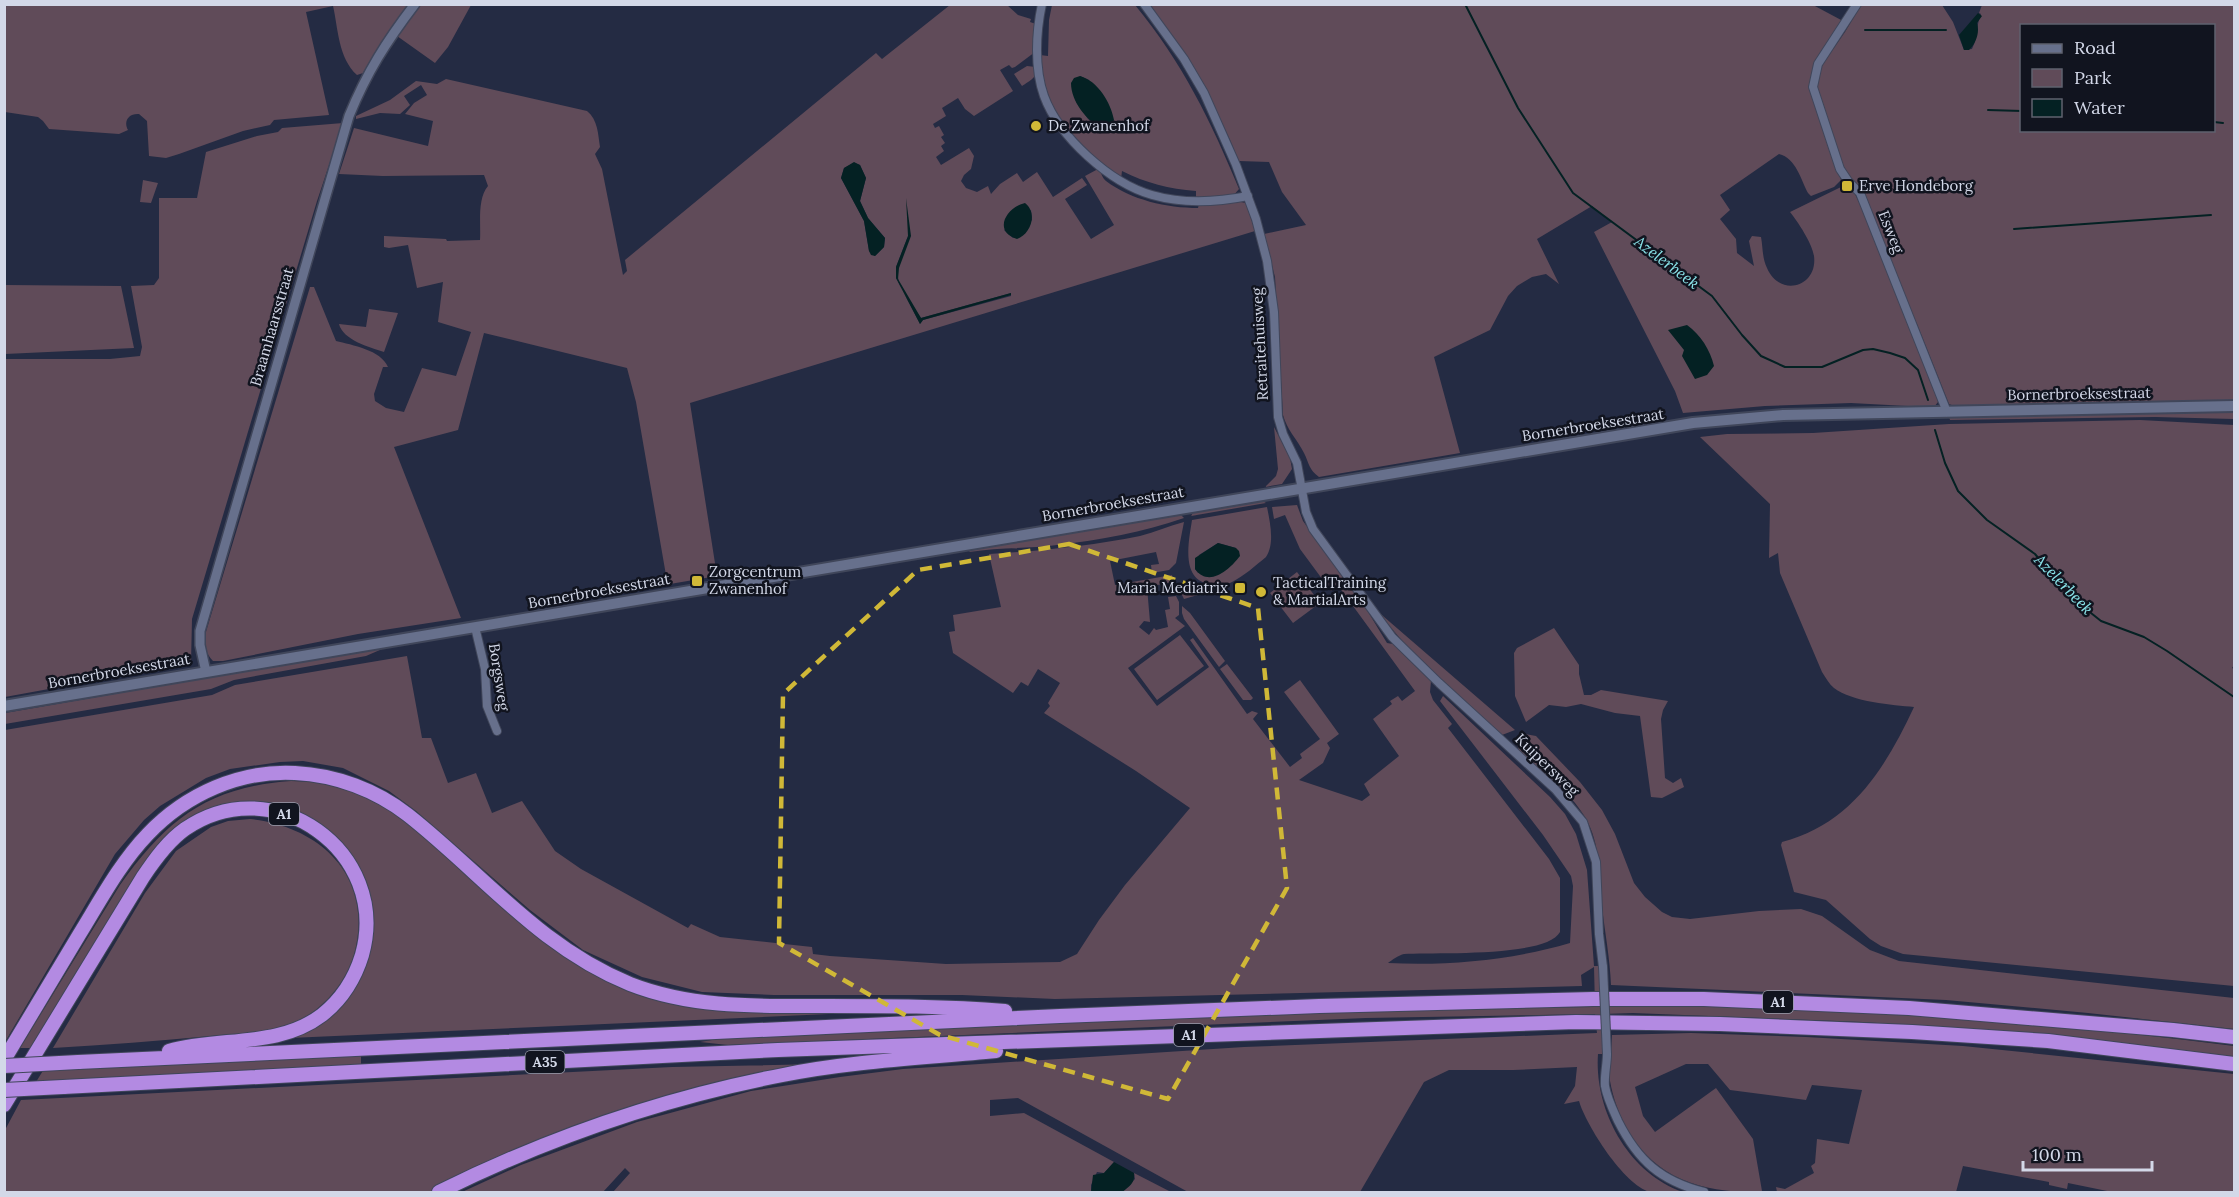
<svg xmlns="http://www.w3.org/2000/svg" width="2239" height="1197" viewBox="0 0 2239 1197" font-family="Lora,serif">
<rect width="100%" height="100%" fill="#242b43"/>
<!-- green -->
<path fill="#604b59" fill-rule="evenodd" d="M421,4L471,5L448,47L435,63L397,36Z
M5,5H410L378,48L363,73L357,75C338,58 338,27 333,6L306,12L329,115L274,120L270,125L243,131L179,154L166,158L149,156L147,121L139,114C129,113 123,121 128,130L119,134L49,129L43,121L38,117L5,112Z
M950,5H1007L1018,15L1031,19L1030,22L1036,24L1035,52L1015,67L1012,68L1009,65L1000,70L1013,91L974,116L965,109L958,98L942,108L946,116L933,124L935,128L939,126L944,135L941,137L945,143L941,146L944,151L936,157L941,165L969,148L974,156L971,169L964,175L961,181L966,188L977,192L988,186L991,194L1000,184L1017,173L1023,182L1037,172L1053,197L1082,178L1087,185L1065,199L1091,239L1114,225L1085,176L1098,169C1102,173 1102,178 1106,181C1131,200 1167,208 1198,208L1199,204L1236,201L1246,203L1255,231L690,403L717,576L670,584L671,581H667L636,402L627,368L484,333L458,430L394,447L461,618L358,634L223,661H213C205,653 205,646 205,635L310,287H314L336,341C352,345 381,350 388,367H383L374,394L375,401L386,408L404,412L422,368L456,376L471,332L438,322L443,282L417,288L408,245L389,248L384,247V236L446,239L447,241L480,240C481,224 477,199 488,186L484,175L383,176L339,174L354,128L428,146L433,121L405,114L414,103L427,95L421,85L404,96L410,105L400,114L380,113L356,119V116L390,100L416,81L437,84L446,79L587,111C598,120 598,134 600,147L595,154L602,169L623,275L627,271L625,260L876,53L882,59ZM854,163L860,165L866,178L860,201L868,218L885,238L884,247L875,256L869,251L864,221L841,178L844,168ZM1031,210L1032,220L1013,238L1004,230ZM908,236C907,249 901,257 898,269C895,286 912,305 921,318L1011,293V296L923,320L920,324L896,278V267Z
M1052,5H1135C1182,62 1211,121 1239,189L1233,196L1196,198V191C1169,189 1146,183 1122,171L1121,179C1074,142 1046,117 1040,55L1048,56L1049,20ZM1080,76L1089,80L1100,128L1088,119L1076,102Z
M1150,5H1813L1843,21L1816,66L1811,90L1841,180L1834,187L1811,196L1808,193C1801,180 1796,158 1779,154L1720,195L1730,210L1720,219L1736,239L1737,253L1754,266L1749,241L1752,236L1761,237C1763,247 1762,258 1767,268C1780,298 1818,287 1814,256C1812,243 1798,222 1790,212L1841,187L1850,186L1858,193L1932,380L1938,402L1934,407H1926L1851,403L1765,406L1683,413L1675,391L1594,232L1612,222L1592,206L1537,239L1559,284L1546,274L1532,277L1517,286L1508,296L1490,330L1434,357L1460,453L1319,477C1309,470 1309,463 1304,453C1297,439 1287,430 1283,415L1275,277L1264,234L1306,225L1282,192L1269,162L1239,161C1216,104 1186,54 1150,5Z
M1861,5H1942L1953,22L1964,50L1972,49C1978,37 1976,25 1981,14L1979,13L1982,5H2234V401L1957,407L1949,404L1917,324L1844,171L1816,89L1820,68L1845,32ZM2022,26H2214V130H2022Z
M1027,66L1036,67C1039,77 1029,81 1022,86L1014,74Z
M343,123L317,201L192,619L191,663L5,697V359H110L140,356L142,347L131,286L154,285L159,278V198H197L206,152L257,136L278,132L282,128Z
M143,180L158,183L151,203L140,202Z
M5,285L121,286L134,348L5,354Z
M369,309L398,313L384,352C369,347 343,340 339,324L366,327Z
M2234,410V419L2155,417L1950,420L1949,416Z
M2140,420L2234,425V665L2232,668L2234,669V986L1903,954L1881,946L1870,939L1826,900L1794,892L1781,845L1782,842C1851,824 1885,769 1914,707C1893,705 1852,702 1834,688C1829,684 1826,678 1822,672L1780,573L1778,553L1769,558L1770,504L1700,437L1727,434L1813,433L1949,424Z
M1274,427L1290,458L1292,469L1282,484L1265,487L1276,476L1278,469Z
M1259,499L1266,503L1191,516L1194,511Z
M1297,505L1303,521L1356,595L1355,598L1350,602L1338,586L1331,591L1300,549L1285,515L1274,519L1272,507Z
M1267,507C1270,522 1275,544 1266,557C1255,566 1244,576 1232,582C1225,586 1217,586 1209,584C1180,579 1189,540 1192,520ZM1218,543L1236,548L1233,564L1224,570L1198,573L1195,569L1199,555Z
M1180,514L1184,518C1143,532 1100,540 1057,545C1027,549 998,547 969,552L971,549Z
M1184,522L1176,563L1169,570L1152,573L1151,565L1159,564L1156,552L1110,561L1115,585L1172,575L1173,582L1147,587L1150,622L1144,621L1139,627L1149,635L1154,628L1156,630L1168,627L1165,610L1170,609L1168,597L1176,596L1179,602V615L1175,618L1185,626L1128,668L1157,706L1209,667L1190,640L1193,638L1247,714L1252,711L1258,713L1253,719L1290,767L1302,758L1300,754L1320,739L1284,692L1300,680L1339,734L1327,743L1330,748L1323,763L1299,780L1362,801L1370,795L1364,784L1399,756L1373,719L1392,704L1390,701L1398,696L1402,701L1415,691L1353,606L1362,602L1387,643L1393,644L1431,681L1430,692L1433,700L1452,724L1448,728L1549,859L1560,878V932C1546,958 1432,952 1404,954C1399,955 1392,960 1388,963C1449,966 1512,960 1570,943L1573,886L1571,876L1543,835L1440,701L1443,696L1550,797L1565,814L1576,834L1587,870L1594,966H1600L1602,1006C1703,1002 1806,1008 1908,1015C2017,1022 2126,1032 2234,1046V1057L1977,1030L1862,1022L1633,1013L1603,1014L1604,1054H1598C1594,1110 1628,1173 1683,1192C1673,1192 1659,1195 1650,1192C1624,1185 1586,1125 1579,1101L1564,1104L1575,1086L1577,1067L1513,1070H1449L1424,1082L1360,1192H1188L1018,1098L990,1100V1116L1024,1113L1114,1162L1104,1173L1097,1172L1091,1185V1192H613L630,1173L625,1168L603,1192H462L521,1165L637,1122L751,1091L840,1077L903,1069L1244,1047L1597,1033L1595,1014L1366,1018L728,1045L700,1042L730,1037C1018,1024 1307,1009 1595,1007L1594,967L1581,975L1582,986L1055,999L962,995H774L702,992L642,977L583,950L530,910L416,811L389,791L343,768L303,761L280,762L230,769L206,778L160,806L144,820L115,854L5,1042V730L212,695L235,685L407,656L422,738H431L448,783L476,773L492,813L522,801L555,851L581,869L688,928L691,924L720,937L812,947L813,954L830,956L946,964L1060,962L1077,954L1099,920L1125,885L1190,808L1136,771L1044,713L1050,706L1048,703L1060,683L1038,669L1028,686L1021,682L1013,693L953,653L949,632L955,631L953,615L1001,607L989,554C1040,551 1090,546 1140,536C1155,532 1169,526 1184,522Z
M1297,572L1320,603L1293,623L1270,593Z
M1191,581L1208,592L1184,599L1180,591Z
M1182,606L1190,613L1225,661L1219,667L1184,619L1182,613Z
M1376,610L1515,730L1502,735L1496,730L1410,650Z
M1554,628L1579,665V674L1584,695H1591L1601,690L1668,701L1663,710L1661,719L1665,778L1673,783L1681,778L1684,787L1662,798L1651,797L1640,716L1615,713L1581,704L1566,707L1549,705L1526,722L1515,696L1514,653L1517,648Z
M1180,635L1204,666L1157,700L1134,669Z
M389,646L366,656L234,680L211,689L5,724V713Z
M1227,664L1253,698L1251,700H1243L1220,669Z
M1525,734L1536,736L1580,782L1602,810L1615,834L1634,883L1645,897L1662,912L1672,917L1690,919L1759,911L1801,909L1822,916L1870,950L1899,961L2234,998V1029L2088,1013L1946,1000L1611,985C1610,959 1605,933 1602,907C1599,877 1601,844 1585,817C1577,804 1566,792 1555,782C1543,772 1519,760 1517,743Z
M291,781L318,782L340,788L365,796L395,812L534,934L574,962L632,989L851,1013L290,1038L359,978L370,952L372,924L369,899L364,883L337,841L253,804L175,833L35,1048H20L120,885C167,819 208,787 291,781Z
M250,819C323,827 375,879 354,955C346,982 325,1007 300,1020C274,1034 240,1033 211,1036C158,1041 106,1045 53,1048L145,893L176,851L211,827L228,821Z
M1691,1033L1806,1037L1963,1046L2234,1074V1192H2112L2068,1183L2067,1189L2049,1185V1182L1963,1166L1956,1192H1777L1776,1187L1785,1189L1814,1173L1811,1166L1815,1163L1817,1139L1849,1144L1862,1090L1812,1085L1806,1100L1730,1090L1708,1064H1686L1635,1087L1643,1116L1655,1132L1716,1088L1753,1139L1762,1191L1761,1192C1705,1193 1657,1181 1627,1129C1619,1114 1613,1098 1610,1081C1608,1066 1612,1050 1612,1035Z
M361,1054V1066L36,1082L44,1069Z
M821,1064L747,1077L445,1185L430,1192H5V1130L21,1100L672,1067Z
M1134,1173L1171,1192H1122L1135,1179Z"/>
<!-- water -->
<path fill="#042123" d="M1978,13L1982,16L1977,23C1980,32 1976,44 1969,50H1964L1959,35Z
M1080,76C1098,81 1111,103 1114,120L1110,128L1104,130C1087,121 1071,102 1071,83L1074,78Z
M854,162L860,165L866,178L860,201L868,218L885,238L884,247L875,256L871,255L869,251L864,221L841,178L844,168Z
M906,198L911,236L899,268L898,279L921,318L1011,293V295L923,320L920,324L896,278V267L908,236Z
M1025,203C1038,213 1031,234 1017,239C992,231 1007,207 1025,203Z
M1687,325C1701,335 1710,350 1714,366L1707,375L1695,379L1682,356L1684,350L1668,330Z
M1218,543L1236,548L1239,551L1240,556C1229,570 1209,588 1195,569V558Z
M1114,1162L1134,1173C1135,1183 1130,1186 1122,1192H1091L1093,1175L1104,1173Z"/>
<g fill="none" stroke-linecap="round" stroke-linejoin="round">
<!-- stream -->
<path stroke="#042123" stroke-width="2" d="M1465,4L1518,108L1573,193L1712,296L1742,335L1761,356L1785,367H1822L1863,350L1873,349L1890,353L1905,358L1918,370L1928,400
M1865,30H1946
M1988,110L2022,111
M2214,122L2223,123
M2014,229L2211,215
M1935,430L1945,463L1958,491L1987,520L2035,554L2061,586L2081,605L2101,621L2144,637L2167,651L2234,697"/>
<!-- minor casing -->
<g stroke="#40465a" stroke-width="10">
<path id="minor" d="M1042,4C1036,32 1034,68 1044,96C1059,137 1110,183 1152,195C1183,204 1218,202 1248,196
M1144,4L1184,59L1204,93L1236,165L1256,219L1267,261L1274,312L1278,417L1283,434L1297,463L1306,512L1313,529L1392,637L1439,683L1555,789L1583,822L1596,862L1599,934L1603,967
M1857,4L1818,64L1813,87L1840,169L1848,181L1860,193L1947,412
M475,627L485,669L487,706L497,731
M1607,1054C1607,1064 1604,1076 1605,1086C1607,1098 1613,1110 1618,1121C1638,1161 1661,1181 1704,1192"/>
</g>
<!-- tertiary casing -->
<g stroke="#40465a" stroke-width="12">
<path id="tertiary" d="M206,672L200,645V631L349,116C367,72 386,42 415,4"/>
</g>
<!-- secondary casing -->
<g stroke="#40465a" stroke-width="14">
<path id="secondary" d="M4,706L1693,423L1783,415L2234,406"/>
</g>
<!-- motorway casing -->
<g stroke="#40465a" stroke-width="16">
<path id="motorway" d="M4,1060C29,1018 54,976 79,935C100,901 120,863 148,834C186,794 240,770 295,773C336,775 376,790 408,815C483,874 539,947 630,984C694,1009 761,1006 828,1006C887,1006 946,1006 1005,1011
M78,1062L1060,1016L1319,1006L1593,999H1704L1909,1008L2173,1030L2234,1037
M63,1087L778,1050L1576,1022L1720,1024L1912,1032L2048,1041L2234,1064
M4,1105L143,877C155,859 168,841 185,829C273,768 391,852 362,955C355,978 341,1000 322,1015C277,1049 219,1036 169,1051
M439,1192C548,1138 663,1098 783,1075C853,1061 925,1058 996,1051"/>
</g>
<!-- minor -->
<use href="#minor" stroke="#67708c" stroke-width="8"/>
<!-- tertiary -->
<use href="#tertiary" stroke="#67708c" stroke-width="9"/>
<!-- secondary -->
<use href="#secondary" stroke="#67708c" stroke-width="10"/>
<!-- motorway -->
<use href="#motorway" stroke="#b38ae2" stroke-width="14"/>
<!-- minor-bridge casing -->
<g stroke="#40465a" stroke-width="10" stroke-linecap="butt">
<path id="minor-bridge" d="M1603,967L1607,1054"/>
</g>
<!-- motorway-bridge casing -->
<g stroke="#40465a" stroke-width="16" stroke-linecap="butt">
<path id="motorway-bridge" d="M4,1066L78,1062
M4,1090L63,1087"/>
</g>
<!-- minor-bridge -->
<use href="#minor-bridge" stroke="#67708c" stroke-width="8"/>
<!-- motorway-bridge -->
<use href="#motorway-bridge" stroke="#b38ae2" stroke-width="14"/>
</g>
<!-- marked area -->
<path fill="none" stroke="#d0b837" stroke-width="4.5" stroke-dasharray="12 8" stroke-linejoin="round" d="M1069,544L1258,608L1287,888L1168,1099L940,1035L779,943L783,694L918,570Z"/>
<!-- markers -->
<g fill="#d0b837" stroke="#11141f" stroke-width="2">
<circle cx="1036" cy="126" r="6"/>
<rect x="1841" y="180" width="12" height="12" rx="3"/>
<rect x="691" y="575" width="12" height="12" rx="3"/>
<rect x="1234" y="582" width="12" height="12" rx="3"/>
<circle cx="1261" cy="592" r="6"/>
</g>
<g text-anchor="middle" stroke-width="5" stroke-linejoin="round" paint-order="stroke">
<!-- shield labels -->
<g fill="#11141f" stroke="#999dac" stroke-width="1.5">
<rect x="269" y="803" width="30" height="22" rx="4.5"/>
<rect x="1763" y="991" width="30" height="22" rx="4.5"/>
<rect x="1174" y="1024" width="30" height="22" rx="4.5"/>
<rect x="525.5" y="1051" width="39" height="22" rx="4.5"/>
</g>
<g font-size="14" font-weight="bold" fill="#d3d8e8">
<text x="284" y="819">A1</text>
<text x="1778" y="1007">A1</text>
<text x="1189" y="1040">A1</text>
<text x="545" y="1067">A35</text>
</g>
<!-- poi labels -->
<g font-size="15" fill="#d3d8e8" stroke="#11141f" text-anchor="start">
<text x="1048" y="131">De Zwanenhof</text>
<text x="1859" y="191">Erve Hondeborg</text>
<text x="709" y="577">Zorgcentrum<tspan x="709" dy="17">Zwanenhof</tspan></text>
<text x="1273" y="588">TacticalTraining<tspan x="1273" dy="17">&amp; MartialArts</tspan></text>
<text x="1228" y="593" text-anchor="end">Maria Mediatrix</text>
</g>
<!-- street labels -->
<g font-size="15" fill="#d3d8e8" stroke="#11141f">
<text transform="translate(1891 232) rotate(68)" y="5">Esweg</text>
<text transform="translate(272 327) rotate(-74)" y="5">Braamhaarsstraat</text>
<text transform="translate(1260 344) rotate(-93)" y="5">Retraitehuisweg</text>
<text transform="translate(2079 394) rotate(-1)" y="5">Bornerbroeksestraat</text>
<text transform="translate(1593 425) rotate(-9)" y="5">Bornerbroeksestraat</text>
<text transform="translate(1113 504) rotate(-10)" y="5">Bornerbroeksestraat</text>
<text transform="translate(599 591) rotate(-10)" y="5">Bornerbroeksestraat</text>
<text transform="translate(119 671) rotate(-10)" y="5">Bornerbroeksestraat</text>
<text transform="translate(499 677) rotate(81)" y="5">Borgsweg</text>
<text transform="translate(1547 765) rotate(44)" y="5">Kuipersweg</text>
</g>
<!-- water labels -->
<g font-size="16" font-style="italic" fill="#8ae4ea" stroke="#11141f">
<text transform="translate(1667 262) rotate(37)" y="6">Azelerbeek</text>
<text transform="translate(2064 584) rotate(46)" y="6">Azelerbeek</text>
</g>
</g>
<!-- border -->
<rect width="2239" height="1197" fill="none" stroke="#d3d8e8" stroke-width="12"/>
<!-- legend -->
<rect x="2020" y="24" width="195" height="108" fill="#11141f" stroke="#5f626f" stroke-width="1.5"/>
<rect x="2032" y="44" width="30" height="9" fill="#67708c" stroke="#5f626f" stroke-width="1.5"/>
<text x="2074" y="54" font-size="18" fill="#d3d8e8">Road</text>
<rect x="2032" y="69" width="30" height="18" fill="#604b59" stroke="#5f626f" stroke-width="1.5"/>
<text x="2074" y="84" font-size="18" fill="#d3d8e8">Park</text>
<rect x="2032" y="99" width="30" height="18" fill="#042123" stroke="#5f626f" stroke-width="1.5"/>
<text x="2074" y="114" font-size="18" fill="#d3d8e8">Water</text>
<!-- scale -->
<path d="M2023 1161v9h129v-9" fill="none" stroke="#d3d8e8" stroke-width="3"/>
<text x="2032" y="1161" font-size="18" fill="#d3d8e8" stroke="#11141f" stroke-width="4.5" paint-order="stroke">100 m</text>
</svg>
